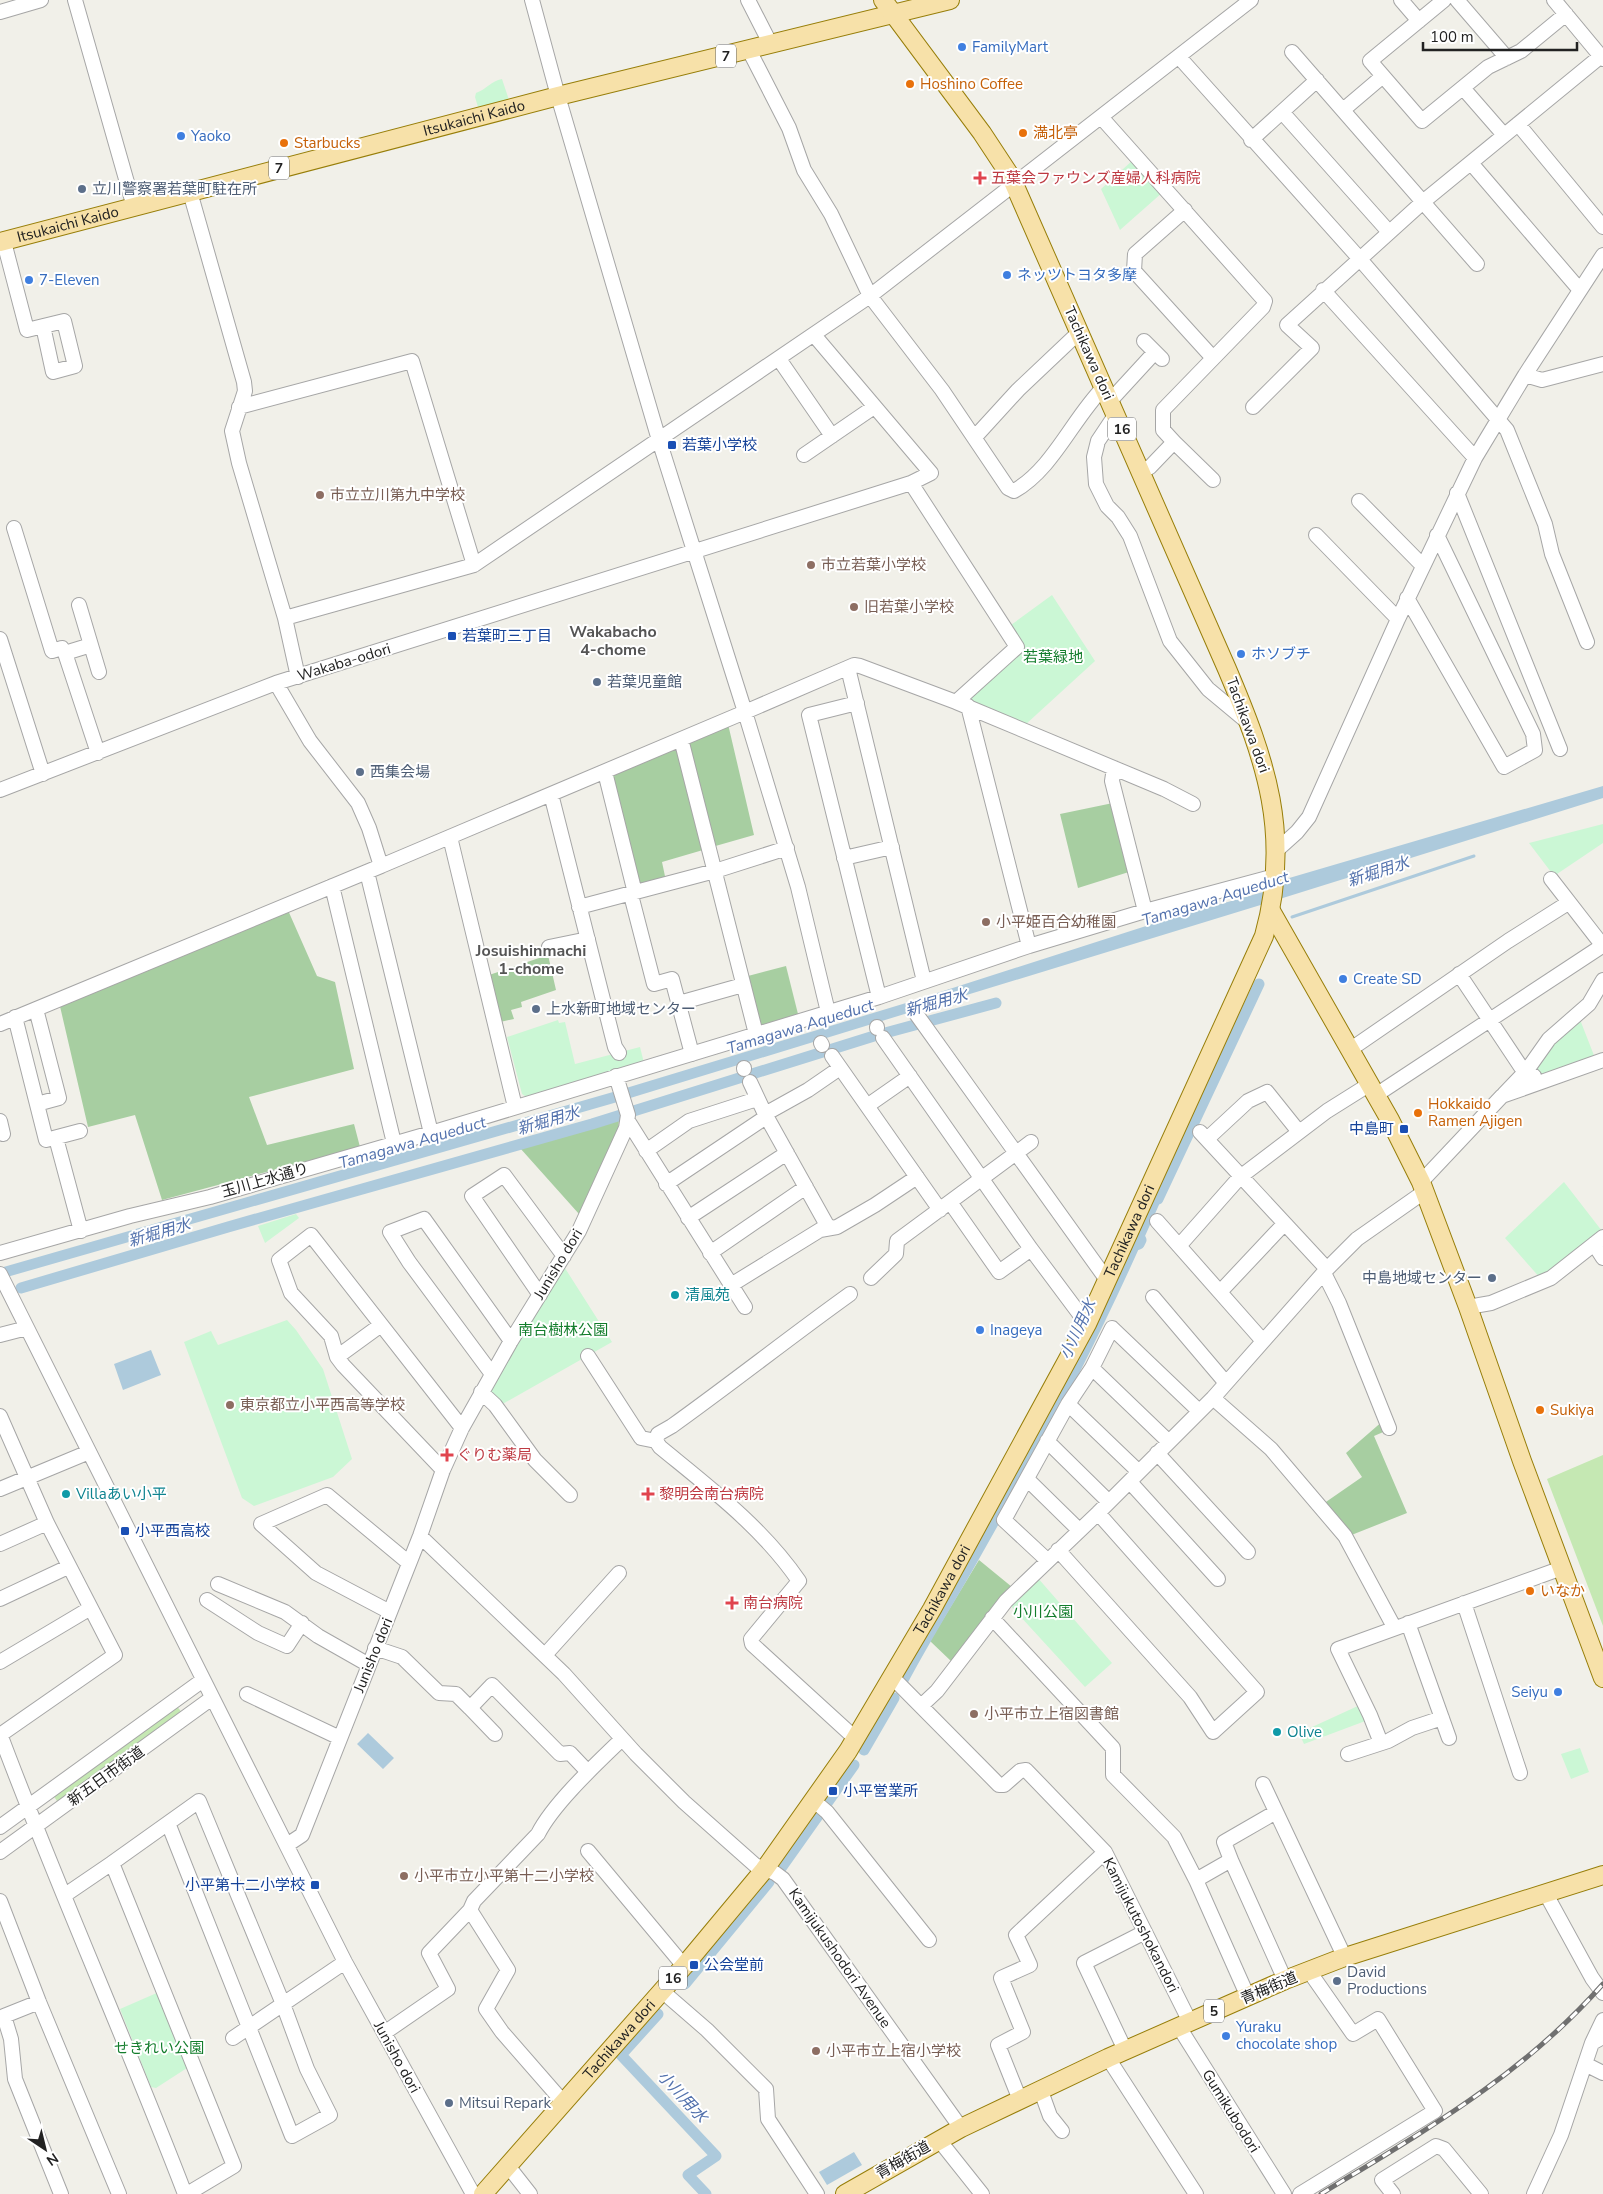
<svg xmlns="http://www.w3.org/2000/svg" width="1603" height="2194" viewBox="0 0 1603 2194" font-family="'Nunito Sans','Noto Sans JP',sans-serif">
<rect width="100%" height="100%" fill="#f1f0e9"/>
<!-- grass -->
<path fill="#c5e8b3" d="M1603,1455V1626L1547,1479Z
M176,1705L183,1714L59,1804L53,1795Z"/>
<!-- forest -->
<path fill="#a7cea1" d="M728,724L754,835L712,847L687,745L689,740Z
M674,747L678,749L703,850L662,862L666,881L644,886L638,883L612,778L615,772Z
M1113,803L1132,871L1078,888L1060,814Z
M287,908L317,976L335,982L354,1069L249,1097L267,1145L354,1124L360,1147L162,1200L135,1115L88,1127L59,1002Z
M548,955L556,990L521,1002L522,1007L511,1010L514,1019L500,1022L489,975Z
M786,966L798,1014L762,1025L759,1023L748,976Z
M619,1118L618,1135L579,1214L520,1148Z
M1384,1420L1388,1430L1374,1436L1407,1513L1349,1536L1323,1504L1362,1477L1346,1453Z
M979,1560L1012,1587L952,1662L930,1641Z"/>
<!-- park -->
<path fill="#cbf7d5" d="M502,79L509,100L478,107L475,97L476,93C487,89 491,81 502,79Z
M1133,160L1163,192L1120,230L1101,189Z
M1052,595L1095,661L1025,725L970,701L968,690L1024,647L1011,625Z
M1603,824V843L1554,876L1529,843Z
M1579,1017L1595,1058L1542,1077L1533,1070L1540,1054Z
M558,1020L559,1023L565,1022L575,1064L640,1047L644,1063L528,1098L522,1094L507,1037Z
M1564,1182L1602,1231L1541,1279L1505,1238Z
M296,1214L299,1218L265,1243L258,1226Z
M563,1265L612,1342L499,1406L487,1390Z
M287,1320L296,1330L323,1369L352,1459L333,1477L254,1506L242,1498L184,1342L211,1331L218,1345Z
M1037,1577L1112,1663L1085,1687L1009,1604Z
M1360,1705L1368,1720L1304,1744L1299,1733Z
M1580,1748L1589,1772L1571,1779L1561,1754Z
M159,1992L188,2063L187,2068L156,2088L151,2087L120,2009Z"/>
<!-- water -->
<path fill="#adcadc" d="M1603,786V798L1254,907L614,1103L0,1279V1268L613,1092L906,1003L1171,918L1277,888L1279,881Z
M151,1350L161,1375L123,1390L114,1364Z
M368,1733L394,1758L383,1769L357,1744Z
M854,2152L862,2165L827,2185L819,2172Z"/>
<g fill="none" stroke-linecap="round" stroke-linejoin="round">
<!-- stream -->
<path stroke="#adcadc" stroke-width="3" d="M1292,917L1474,856"/>
<!-- canal -->
<path stroke="#adcadc" stroke-width="11" d="M21,1288L228,1227L592,1124L874,1036L996,1003
M902,1682C925,1638 952,1596 976,1553C1033,1453 1087,1351 1134,1246L1139,1244L1141,1240L1139,1236L1156,1198L1158,1199L1259,984
M864,1750L894,1698
M781,1868L854,1765
M685,1984L769,1882
M658,2014L621,2055L716,2156L688,2175L706,2194"/>
<!-- minor casing -->
<g stroke="#a6a6a6" stroke-width="16">
<path id="minor" d="M75,0L134,207
M532,0L558,96L659,440L745,712L854,665L860,666L956,702L1017,647L911,483
M748,0L771,45
M1401,0L1419,21
M1444,0L1370,61L1422,121L1488,67L1521,51L1566,14
M1457,0L1507,58
M1554,0L1603,59
M0,12L41,0
M749,50L789,128L804,170L831,214L870,296L942,390L1008,488L1014,491C1053,469 1073,418 1104,387
M1292,52L1477,264
M1179,57L1359,258L1507,430L1545,524L1552,554L1587,642
M1463,88L1504,135
M1343,110L1383,76
M1282,112L1389,232
M1101,117L1265,301L1263,307L1163,410V430L1174,442L1150,467L1141,471
M1518,124L1603,227
M1251,140L1317,80
M1471,163L1579,289
M190,192L244,382L245,391L232,431L239,463L285,618L298,677
M1185,210L1135,254L1134,271L1213,358
M4,242L27,330L64,321L75,366L53,372L43,326
M1323,290L1475,458
M1144,341L1162,359
M779,359L832,436
M1525,375L1542,380L1603,364
M1110,401L1155,352
M239,407L412,361L474,565L870,296L1251,0
M1253,407L1312,348L1287,325L1424,201L1601,56
M1116,414L1098,441L1094,457L1096,484L1107,506L1118,517L1130,536L1170,641L1208,689L1250,724
M975,437L1018,390L1074,337L1080,334
M1174,442L1213,480
M804,455L874,407
M1457,493L1560,749
M1359,501L1423,566
M14,528L52,651L62,648L65,653L98,753
M1316,535L1398,619
M1407,598L1504,767L1535,750L1533,734L1437,535
M79,605L99,672
M285,618L474,565
M0,639L43,774
M65,653L91,645
M848,668L924,981
M956,702L1164,789L1193,804
M857,703L809,715L879,997
M968,706L1029,946
M681,739L756,1034
M1114,768L1112,781L1145,911
M605,772L635,893
M0,790L276,683L911,483L931,473L814,335
M551,794L615,1047L619,1053
M450,837L515,1107
M1277,850L1297,832L1309,817L1398,619L1475,458L1525,375L1603,255
M844,858L892,847
M381,866L745,712L798,887L828,1012
M367,872L431,1133
M1551,879L1603,946
M332,886L394,1143
M631,895L654,984L672,979L692,1054
M579,907L715,871L787,848
M549,947L588,939
M1459,974L1521,1067L1534,1076
M679,1003L743,985
M36,1009L59,1098L37,1104
M917,1015L1107,1280
M15,1017L46,1140L80,1131
M0,1024L381,866L369,828L358,803L310,741L276,683
M877,1027V1028
M883,1038L1031,1249L1087,1324
M821,1043L822,1045
M1351,1049L1508,941L1568,903
M832,1056L940,1210
M744,1068V1069
M750,1082L765,1114L828,1227
M1504,1094L1527,1070L1549,1039L1589,1004L1603,980
M1376,1095L1602,946
M867,1106L910,1076
M765,1114L808,1090L840,1068
M0,1121L3,1134
M628,1121L745,1307
M1200,1132L1327,1269
M56,1138L81,1231
M1207,1139L1248,1101L1267,1092L1299,1132
M646,1151L689,1121L757,1099
M1421,1182L1502,1096L1603,1060
M666,1184L766,1117
M950,1202L999,1272L1031,1249
M688,1218L787,1153
M1157,1221L1263,1341
M1594,1244L1603,1258
M1179,1246L1240,1177L1327,1111L1370,1084
M0,1253L130,1216L210,1197L431,1133L879,997L1029,946L1145,911L1275,876
M710,1253L806,1187
M1324,1273L1339,1303L1389,1428
M0,1274L345,1962L473,2194
M871,1278L896,1254L897,1241L1031,1142
M731,1285L820,1230L837,1227L875,1205L917,1177
M1220,1292L1284,1224
M850,1294C790,1337 732,1383 672,1426L658,1434L656,1441L660,1447C710,1488 762,1527 799,1581L751,1639L752,1644L856,1739
M540,1295L472,1196L504,1175L564,1256
M1153,1297L1226,1383
M1468,1307L1491,1303L1551,1278L1603,1237
M0,1335L27,1328
M588,1356L641,1438L656,1441
M337,1357L381,1325
M1092,1368L1169,1442
M492,1374L409,1262L390,1232L424,1219L511,1341
M481,1392L495,1405L535,1460L570,1495
M1213,1398L1271,1449L1345,1536L1394,1627
M1068,1404L1139,1472
M0,1416L47,1523L115,1655L0,1735
M1047,1441L1109,1502
M1157,1453L1248,1552
M443,1470L343,1365L337,1357L331,1336L291,1293L279,1260L311,1235L462,1428
M1027,1479L1079,1530
M1130,1482L1218,1579
M0,1489L89,1452
M420,1536L564,1674L636,1754L684,1802L755,1865L775,1873L783,1879L961,2128
M0,1544L47,1523
M1058,1550L1190,1697L1213,1732L1257,1692L1098,1513
M1047,1560L1004,1520L1068,1404L1092,1368L1112,1328L1199,1411
M218,1584L285,1612L318,1636L369,1665
M0,1599L68,1567
M207,1600L258,1633L287,1646L302,1623
M1464,1603L1520,1773
M390,1612L316,1573L261,1524L327,1495L409,1563
M992,1618L1113,1748V1775L1174,1837L1196,1880L1248,1997
M1408,1623L1449,1738
M375,1648L402,1657L439,1693L456,1694L470,1708L492,1685L560,1754L570,1753L588,1772
M545,1655L619,1573
M0,1662L89,1609
M893,1678L999,1785H1004L1020,1771L1026,1770L1105,1852L1190,2022
M247,1694L340,1738
M921,1706L937,1691L1006,1601L1098,1513L1213,1398L1327,1269L1357,1239L1424,1192
M470,1708L495,1734
M0,1734C58,1889 126,2040 185,2194
M1381,1743L1370,1715L1338,1649L1562,1568
M1348,1754L1388,1741L1412,1728L1442,1718
M1263,1784L1345,1958
M814,1801L827,1812L929,1940
M168,1823L292,2136L330,2115L307,2069L283,2004L199,1801L112,1863L234,2166L187,2194
M0,1827L203,1680
M287,1845L302,1835L420,1536L443,1470L462,1428L511,1341L579,1231L626,1128L628,1115L616,1076
M588,1851L684,1966
M0,1852L212,1698
M1231,1860L1224,1842L1276,1812
M1196,1880L1231,1860L1285,1980
M1546,1894L1592,1978L1603,1993
M65,1895L112,1863
M0,1901L39,2002L119,2194
M470,1910L508,1970L486,2009L502,2032L564,2103
M662,1991L707,2030L766,2089L768,2119L817,2194
M39,2002L4,2016L11,2039L15,2079L61,2194
M1179,2027L1284,2194
M384,2033L448,1989L429,1953L470,1910L474,1901L538,1834C553,1804 596,1764 622,1739
M233,2038L345,1962
M1592,2043L1603,2020
M1125,2050L1084,1963L1145,1932
M1108,2058L1196,2194
M1585,2064L1603,2073
M1041,2091L1050,2116L1062,2131
M1020,2100L998,2045L1023,2032L1001,1978L1030,1965L1016,1935L1105,1852
M939,2140L982,2194
M508,2166L530,2194
M1300,2194L1435,2111L1378,2019L1353,2034L1309,1971
M1393,2194L1382,2180L1436,2146L1444,2149L1481,2194
M1534,2194L1561,2135L1592,2043L1603,2037"/>
</g>
<!-- major casing -->
<g stroke="#977e09" stroke-width="20">
<g id="major">
<path id="s1" d="M0,242L558,96L950,0"/>
<path d="M1271,911L1390,1120L1421,1182L1468,1307L1522,1461L1603,1678"/>
<path id="s2" d="M483,2194L684,1966L764,1870L848,1751L932,1609L1087,1324L1264,936C1292,835 1266,761 1227,669L1011,177L982,133L883,0"/>
<path d="M845,2194L961,2128L1108,2058L1285,1980L1342,1958L1603,1875"/>
</g>
</g>
<!-- minor -->
<use href="#minor" stroke="#fff" stroke-width="14"/>
<!-- major -->
<use href="#major" stroke="#f7e1a9" stroke-width="18"/>
<!-- rail casing -->
<g stroke="#707070" stroke-width="5">
<path id="rail" d="M1321,2194C1424,2131 1522,2076 1603,1984"/>
</g>
<!-- rail -->
<use href="#rail" stroke="#fff" stroke-width="3" stroke-dasharray="9" stroke-linecap="butt"/>
</g>
<!-- markers -->
<g fill="#3f7fe0" stroke="#fff" stroke-width="2">
<circle cx="962" cy="47" r="5"/>
<circle cx="181" cy="136" r="5"/>
<circle cx="1007" cy="275" r="5"/>
<circle cx="29" cy="280" r="5"/>
<circle cx="1241" cy="654" r="5"/>
<circle cx="1343" cy="979" r="5"/>
<circle cx="980" cy="1330" r="5"/>
<circle cx="1558" cy="1692" r="5"/>
<circle cx="1226" cy="2036" r="5"/>
</g>
<g fill="#e8710a" stroke="#fff" stroke-width="2">
<circle cx="910" cy="84" r="5"/>
<circle cx="1023" cy="133" r="5"/>
<circle cx="284" cy="143" r="5"/>
<circle cx="1418" cy="1113" r="5"/>
<circle cx="1540" cy="1410" r="5"/>
<circle cx="1530" cy="1591" r="5"/>
</g>
<g fill="#e0444e" stroke="#fff" stroke-width="2">
<path d="M977.5 170.5h5v5h5v5h-5v5h-5v-5h-5v-5h5z"/>
<path d="M444.5 1447.5h5v5h5v5h-5v5h-5v-5h-5v-5h5z"/>
<path d="M645.5 1486.5h5v5h5v5h-5v5h-5v-5h-5v-5h5z"/>
<path d="M729.5 1595.5h5v5h5v5h-5v5h-5v-5h-5v-5h5z"/>
</g>
<g fill="#5c6f8a" stroke="#fff" stroke-width="2">
<circle cx="82" cy="189" r="5"/>
<circle cx="597" cy="682" r="5"/>
<circle cx="360" cy="772" r="5"/>
<circle cx="536" cy="1009" r="5"/>
<circle cx="1492" cy="1278" r="5"/>
<circle cx="1337" cy="1981" r="5"/>
<circle cx="449" cy="2103" r="5"/>
</g>
<g fill="#1a4fb4" stroke="#fff" stroke-width="2">
<rect x="667" y="440" width="10" height="10" rx="2.5"/>
<rect x="447" y="631" width="10" height="10" rx="2.5"/>
<rect x="1399" y="1124" width="10" height="10" rx="2.5"/>
<rect x="120" y="1526" width="10" height="10" rx="2.5"/>
<rect x="828" y="1786" width="10" height="10" rx="2.5"/>
<rect x="310" y="1880" width="10" height="10" rx="2.5"/>
<rect x="689" y="1960" width="10" height="10" rx="2.5"/>
</g>
<g fill="#8d6e63" stroke="#fff" stroke-width="2">
<circle cx="320" cy="495" r="5"/>
<circle cx="811" cy="565" r="5"/>
<circle cx="854" cy="607" r="5"/>
<circle cx="986" cy="922" r="5"/>
<circle cx="230" cy="1405" r="5"/>
<circle cx="974" cy="1714" r="5"/>
<circle cx="404" cy="1876" r="5"/>
<circle cx="816" cy="2051" r="5"/>
</g>
<g fill="#0f9aa8" stroke="#fff" stroke-width="2">
<circle cx="675" cy="1295" r="5"/>
<circle cx="66" cy="1494" r="5"/>
<circle cx="1277" cy="1732" r="5"/>
</g>
<g text-anchor="middle" stroke-width="4" stroke-linejoin="round" paint-order="stroke">
<!-- shield labels -->
<g fill="#fff" stroke="#646464" stroke-width="1">
<rect x="716" y="44.5" width="20" height="23" rx="4"/>
<rect x="269" y="156.5" width="20" height="23" rx="4"/>
<rect x="1108" y="417.5" width="28" height="23" rx="4"/>
<rect x="659" y="1966.5" width="28" height="23" rx="4"/>
<rect x="1204" y="1999.5" width="20" height="23" rx="4"/>
</g>
<g font-size="14" font-weight="bold" fill="#222">
<text x="726" y="61">7</text>
<text x="279" y="173">7</text>
<text x="1122" y="434">16</text>
<text x="673" y="1983">16</text>
<text x="1214" y="2016">5</text>
</g>
<!-- shop labels -->
<g font-size="15" fill="#366cbe" stroke="#fff" text-anchor="start">
<text x="972" y="52">FamilyMart</text>
<text x="191" y="141">Yaoko</text>
<text x="1017" y="280">ネッツトヨタ多摩</text>
<text x="39" y="285">7-Eleven</text>
<text x="1251" y="659">ホソブチ</text>
<text x="1353" y="984">Create SD</text>
<text x="990" y="1335">Inageya</text>
<text x="1548" y="1697" text-anchor="end">Seiyu</text>
<text x="1236" y="2032">Yuraku<tspan x="1236" dy="17">chocolate shop</tspan></text>
</g>
<!-- food labels -->
<g font-size="15" fill="#c56008" stroke="#fff" text-anchor="start">
<text x="920" y="89">Hoshino Coffee</text>
<text x="1033" y="138">満北亭</text>
<text x="294" y="148">Starbucks</text>
<text x="1428" y="1109">Hokkaido<tspan x="1428" dy="17">Ramen Ajigen</tspan></text>
<text x="1550" y="1415">Sukiya</text>
<text x="1540" y="1596">いなか</text>
</g>
<!-- street labels -->
<g font-size="15" fill="#222" stroke="#fff">
<text dy="5" stroke="none"><textPath href="#s1" startOffset="490">Itsukaichi Kaido</textPath></text>
<text dy="5" stroke="none"><textPath href="#s1" startOffset="70">Itsukaichi Kaido</textPath></text>
<text transform="translate(1089 353) rotate(66)" y="5">Tachikawa dori</text>
<text transform="translate(344 662) rotate(-17)" y="5">Wakaba-odori</text>
<text transform="translate(1248 725) rotate(70)" y="5">Tachikawa dori</text>
<text transform="translate(265 1180) rotate(-16)" y="5">玉川上水通り</text>
<text dy="5" stroke="none"><textPath href="#s2" startOffset="1166">Tachikawa dori</textPath></text>
<text transform="translate(558 1264) rotate(-59)" y="5">Junisho dori</text>
<text dy="5" stroke="none"><textPath href="#s2" startOffset="761">Tachikawa dori</textPath></text>
<text transform="translate(373 1655) rotate(-68)" y="5">Junisho dori</text>
<text transform="translate(106 1776) rotate(-36)" y="5">新五日市街道</text>
<text transform="translate(1141 1925) rotate(63)" y="5">Kamijukutoshokandori</text>
<text transform="translate(840 1958) rotate(55)" y="5">Kamijukushodori Avenue</text>
<text transform="translate(1269 1988) rotate(-23)" y="5">青梅街道</text>
<text dy="5" stroke="none"><textPath href="#s2" startOffset="206">Tachikawa dori</textPath></text>
<text transform="translate(397 2057) rotate(61)" y="5">Junisho dori</text>
<text transform="translate(1231 2111) rotate(58)" y="5">Gumikubodori</text>
<text transform="translate(903 2160) rotate(-30)" y="5">青梅街道</text>
</g>
<!-- health labels -->
<g font-size="15" fill="#be3a42" stroke="#fff" text-anchor="start">
<text x="991" y="183">五葉会ファウンズ産婦人科病院</text>
<text x="457" y="1460">ぐりむ薬局</text>
<text x="659" y="1499">黎明会南台病院</text>
<text x="743" y="1608">南台病院</text>
</g>
<!-- service labels -->
<g font-size="15" fill="#4e5e75" stroke="#fff" text-anchor="start">
<text x="92" y="194">立川警察署若葉町駐在所</text>
<text x="607" y="687">若葉児童館</text>
<text x="370" y="777">西集会場</text>
<text x="546" y="1014">上水新町地域センター</text>
<text x="1482" y="1283" text-anchor="end">中島地域センター</text>
<text x="1347" y="1977">David<tspan x="1347" dy="17">Productions</tspan></text>
<text x="459" y="2108">Mitsui Repark</text>
</g>
<!-- transit labels -->
<g font-size="15" fill="#164399" stroke="#fff" text-anchor="start">
<text x="682" y="450">若葉小学校</text>
<text x="462" y="641">若葉町三丁目</text>
<text x="1394" y="1134" text-anchor="end">中島町</text>
<text x="135" y="1536">小平西高校</text>
<text x="843" y="1796">小平営業所</text>
<text x="305" y="1890" text-anchor="end">小平第十二小学校</text>
<text x="704" y="1970">公会堂前</text>
</g>
<!-- education labels -->
<g font-size="15" fill="#785e54" stroke="#fff" text-anchor="start">
<text x="330" y="500">市立立川第九中学校</text>
<text x="821" y="570">市立若葉小学校</text>
<text x="864" y="612">旧若葉小学校</text>
<text x="996" y="927">小平姫百合幼稚園</text>
<text x="240" y="1410">東京都立小平西高等学校</text>
<text x="984" y="1719">小平市立上宿図書館</text>
<text x="414" y="1881">小平市立小平第十二小学校</text>
<text x="826" y="2056">小平市立上宿小学校</text>
</g>
<!-- park labels -->
<g font-size="15" fill="#137d2c" stroke="#fff">
<text x="1053" y="662">若葉緑地</text>
<text x="563" y="1335">南台樹林公園</text>
<text x="1043" y="1617">小川公園</text>
<text x="159" y="2053">せきれい公園</text>
</g>
<!-- culture labels -->
<g font-size="15" fill="#0d838f" stroke="#fff" text-anchor="start">
<text x="685" y="1300">清風苑</text>
<text x="76" y="1499">Villaあい小平</text>
<text x="1287" y="1737">Olive</text>
</g>
<!-- neighbourhood labels -->
<g font-size="16" font-weight="bold" fill="#555" stroke="#fff">
<text x="613" y="637">Wakabacho<tspan x="613" dy="18">4-chome</tspan></text>
<text x="531" y="956">Josuishinmachi<tspan x="531" dy="18">1-chome</tspan></text>
</g>
<!-- water labels -->
<g font-size="16" font-style="italic" fill="#5372ad" stroke="#fff">
<text transform="translate(1378 871) rotate(-18)" y="6">新堀用水</text>
<text transform="translate(1215 898) rotate(-17)" y="6">Tamagawa Aqueduct</text>
<text transform="translate(936 1002) rotate(-15)" y="6">新堀用水</text>
<text transform="translate(800 1026) rotate(-17)" y="6">Tamagawa Aqueduct</text>
<text transform="translate(548 1120) rotate(-16)" y="6">新堀用水</text>
<text transform="translate(412 1142) rotate(-16)" y="6">Tamagawa Aqueduct</text>
<text transform="translate(159 1232) rotate(-16)" y="6">新堀用水</text>
<text transform="translate(1077 1329) rotate(-65)" y="6">小川用水</text>
<text transform="translate(683 2096) rotate(47)" y="6">小川用水</text>
</g>
</g>
<!-- north arrow -->
<g transform="translate(45 2149) rotate(145)" stroke="#ffffff" stroke-width="4" paint-order="stroke">
<path d="M0-4L9 19L0 12L-9 19Z" fill="#222222"/>
<text y="-8" font-size="14" font-weight="bold" text-anchor="middle" fill="#222222">N</text>
</g>
<!-- scale -->
<path d="M1423 42v8h154v-8" fill="none" stroke="#222222" stroke-width="2.5"/>
<text x="1430" y="42" font-size="15" fill="#222222" stroke="#ffffff" stroke-width="4" paint-order="stroke">100 m</text>
</svg>
